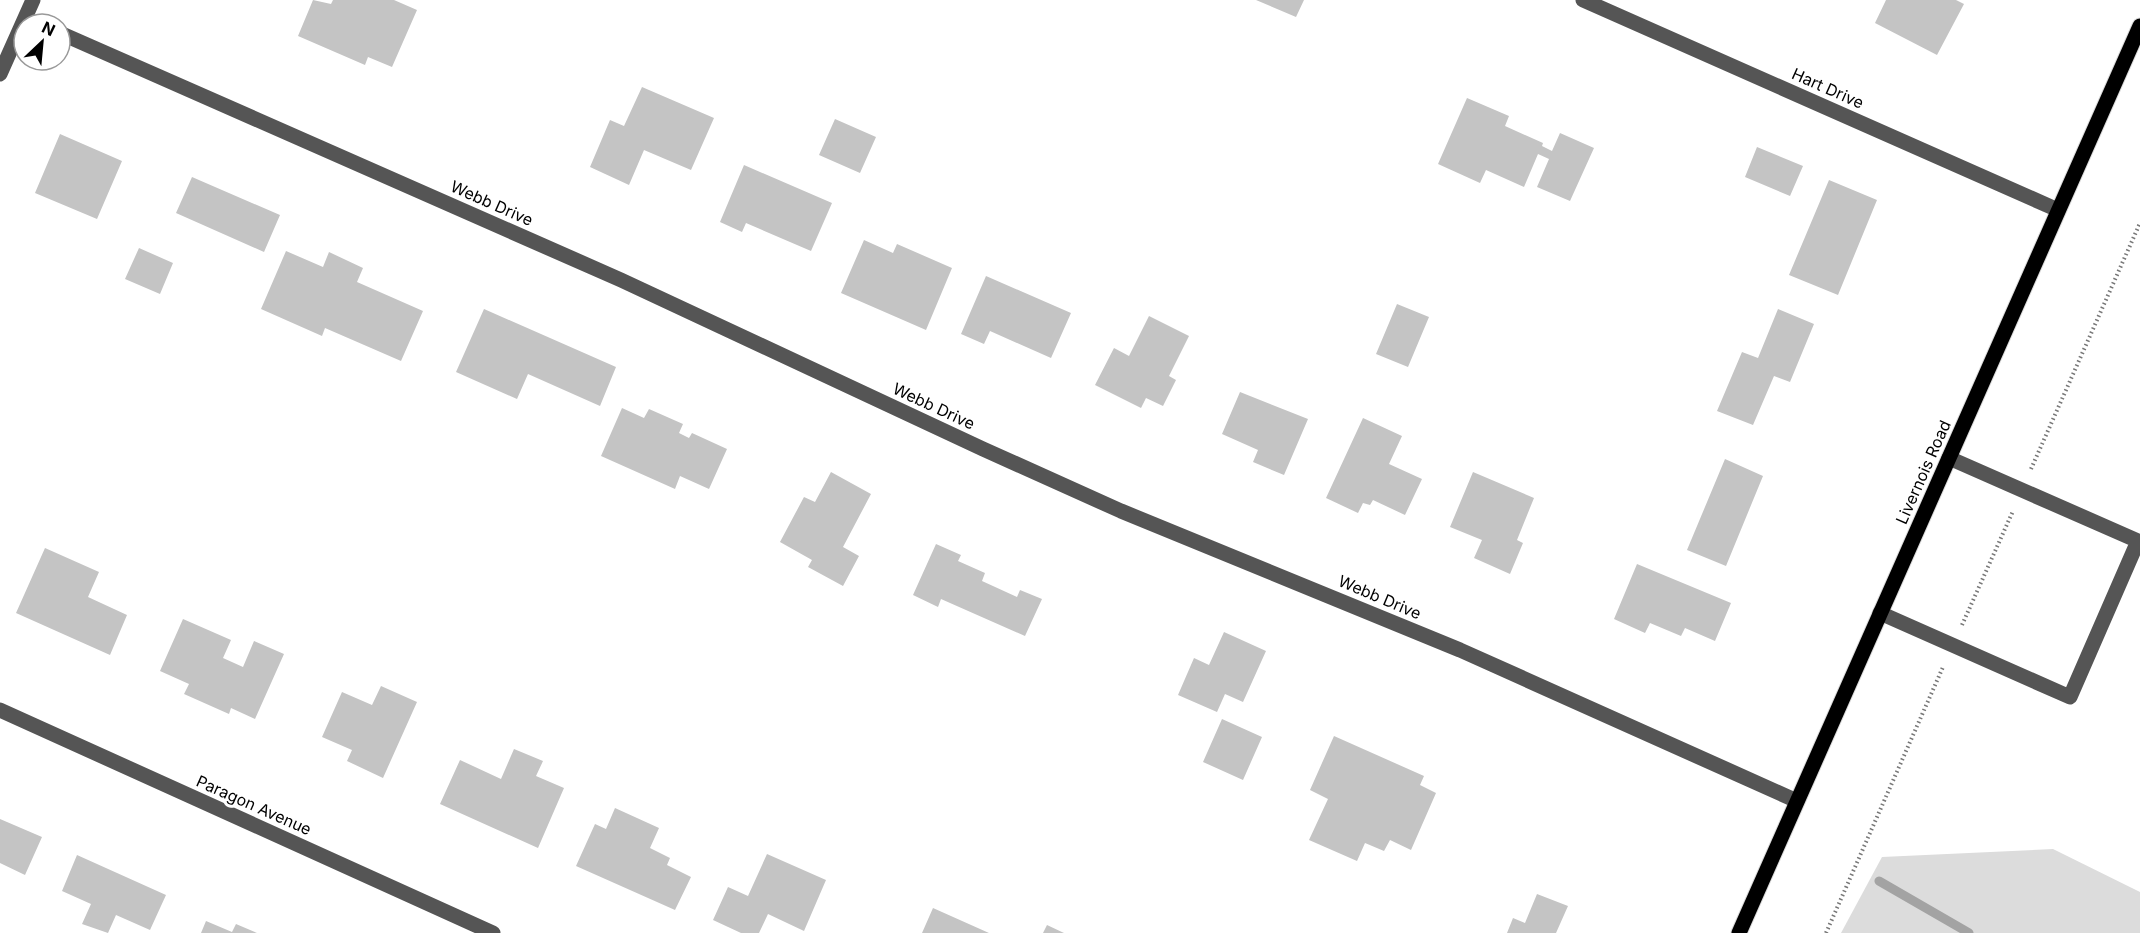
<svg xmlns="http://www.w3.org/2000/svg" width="2140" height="933" viewBox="0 0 2140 933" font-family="Inter,sans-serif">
<rect width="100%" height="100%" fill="#fff"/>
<!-- green -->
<path fill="#dcdcdc" d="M2053,849L2140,892V933H1841L1882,857Z"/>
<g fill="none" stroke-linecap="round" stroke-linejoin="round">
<!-- stream -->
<path stroke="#a3a3a3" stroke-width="9" d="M1879,881L1969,933"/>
</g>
<!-- building -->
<path fill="#c4c4c4" d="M313,0L331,4L333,0H394L417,10L392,67L368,57L365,65L298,36Z
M1256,0H1304L1296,17Z
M1886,0H1956L1964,4L1937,55L1875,23Z
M642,87L714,118L691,170L644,150L629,185L590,167L610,120L624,126Z
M1467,98L1509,116L1505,126L1543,143L1542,146L1552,151L1560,133L1594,148L1570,201L1537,187L1549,159L1538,154L1524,187L1486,170L1480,183L1438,164Z
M835,119L876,137L860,173L819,155Z
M60,134L122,161L97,219L35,193Z
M1757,147L1803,166L1790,196L1745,177Z
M744,165L832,203L811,251L746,223L742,232L720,222Z
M192,177L280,215L264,252L176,213Z
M1829,180L1877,200L1838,295L1789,275Z
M864,240L893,253L897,244L952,268L926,330L841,293Z
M139,248L173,263L160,294L125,279Z
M286,251L323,267L329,252L363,268L357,282L423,311L401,361L325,328L322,336L261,309Z
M986,276L1071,313L1051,358L990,331L984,344L961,334Z
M1397,304L1429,317L1408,367L1376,354Z
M484,309L616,367L600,406L528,374L517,399L456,372Z
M1778,309L1814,324L1790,382L1774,376L1753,425L1717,411L1742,352L1758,358Z
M1149,316L1189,336L1169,376L1176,380L1163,406L1146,398L1141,408L1095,385L1114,348L1129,356Z
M1240,392L1308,419L1284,475L1253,462L1258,450L1222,434Z
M622,408L644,418L649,409L683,424L679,433L689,438L692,433L727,449L709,489L680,476L675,489L601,456Z
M1363,418L1402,436L1389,464L1422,479L1405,515L1373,500L1370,505L1363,503L1358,513L1326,498Z
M1725,459L1763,476L1726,566L1687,550Z
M831,472L871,494L843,547L859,556L843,586L808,567L812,560L780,542L804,497L815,502Z
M1473,472L1534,498L1517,540L1523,543L1510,574L1474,558L1482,540L1450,527Z
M936,544L961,555L958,561L985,573L982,581L1017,597L1020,590L1042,599L1025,636L941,599L938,607L913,595Z
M45,548L99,572L88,597L127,615L110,655L16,613Z
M1637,564L1731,603L1715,641L1685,628L1681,636L1650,623L1645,633L1614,619Z
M183,619L231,640L223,658L243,667L254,641L284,654L255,719L231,708L229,714L184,694L189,684L160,671Z
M1224,632L1266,651L1243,702L1225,694L1217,712L1178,695L1194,658L1209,665Z
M381,686L417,702L383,778L347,761L352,750L322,737L342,692L372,705Z
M1222,719L1262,737L1243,780L1203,762Z
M1334,736L1424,776L1420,785L1436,793L1411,850L1390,840L1384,851L1365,843L1357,861L1309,840L1328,799L1310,790Z
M514,749L543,761L536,776L564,788L538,848L440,804L460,760L501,779Z
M615,808L659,828L650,848L670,858L667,865L691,877L675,910L576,866L595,824L606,829Z
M0,819L42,837L25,875L0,863Z
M767,854L826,880L804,931L768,914L759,933H741L713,920L728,887L748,896Z
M77,855L166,895L150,930L116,915L108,933L82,924L91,904L62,891Z
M1537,894L1568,906L1556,933H1507L1513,918L1525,923Z
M933,908L989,933H922Z
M206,921L232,932L236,924L257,933H201Z
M1047,925L1064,933H1043Z"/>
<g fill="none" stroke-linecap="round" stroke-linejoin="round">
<!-- major casing -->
<g stroke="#dbdbdb" stroke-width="17">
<path id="major" d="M1739,933L2140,26"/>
</g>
<!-- path -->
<path stroke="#777" stroke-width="4" stroke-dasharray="1.5 3" stroke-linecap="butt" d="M2031,469L2140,223
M1962,625L2013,511
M1826,933L1943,667"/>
<!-- minor -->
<path stroke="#555" stroke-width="15" d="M1583,0L2058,210
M60,33L621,280L983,449L1121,511L1460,650L1797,801
M0,74L33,0
M1880,613L2070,697L2138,541L1949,458
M0,710L493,933"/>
<!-- major -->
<use href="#major" stroke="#000" stroke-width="15"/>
</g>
<g text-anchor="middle" stroke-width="6" stroke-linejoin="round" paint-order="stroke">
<!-- street labels -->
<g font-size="16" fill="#000" stroke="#fff">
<text transform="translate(1828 88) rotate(24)" y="6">Hart Drive</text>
<text transform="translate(492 203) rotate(24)" y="6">Webb Drive</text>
<text transform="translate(934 406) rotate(25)" y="6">Webb Drive</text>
<text transform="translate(1923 472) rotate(-66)" y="6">Livernois Road</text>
<text transform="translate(1380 597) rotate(23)" y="6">Webb Drive</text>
<text transform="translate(254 805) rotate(24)" y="6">Paragon Avenue</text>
</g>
</g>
<!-- north arrow -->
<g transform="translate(42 42) rotate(26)"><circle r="28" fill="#ffffff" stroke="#999999" stroke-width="1.5"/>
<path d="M0-4.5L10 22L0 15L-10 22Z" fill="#000000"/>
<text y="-9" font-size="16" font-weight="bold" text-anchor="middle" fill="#000000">N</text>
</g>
</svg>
